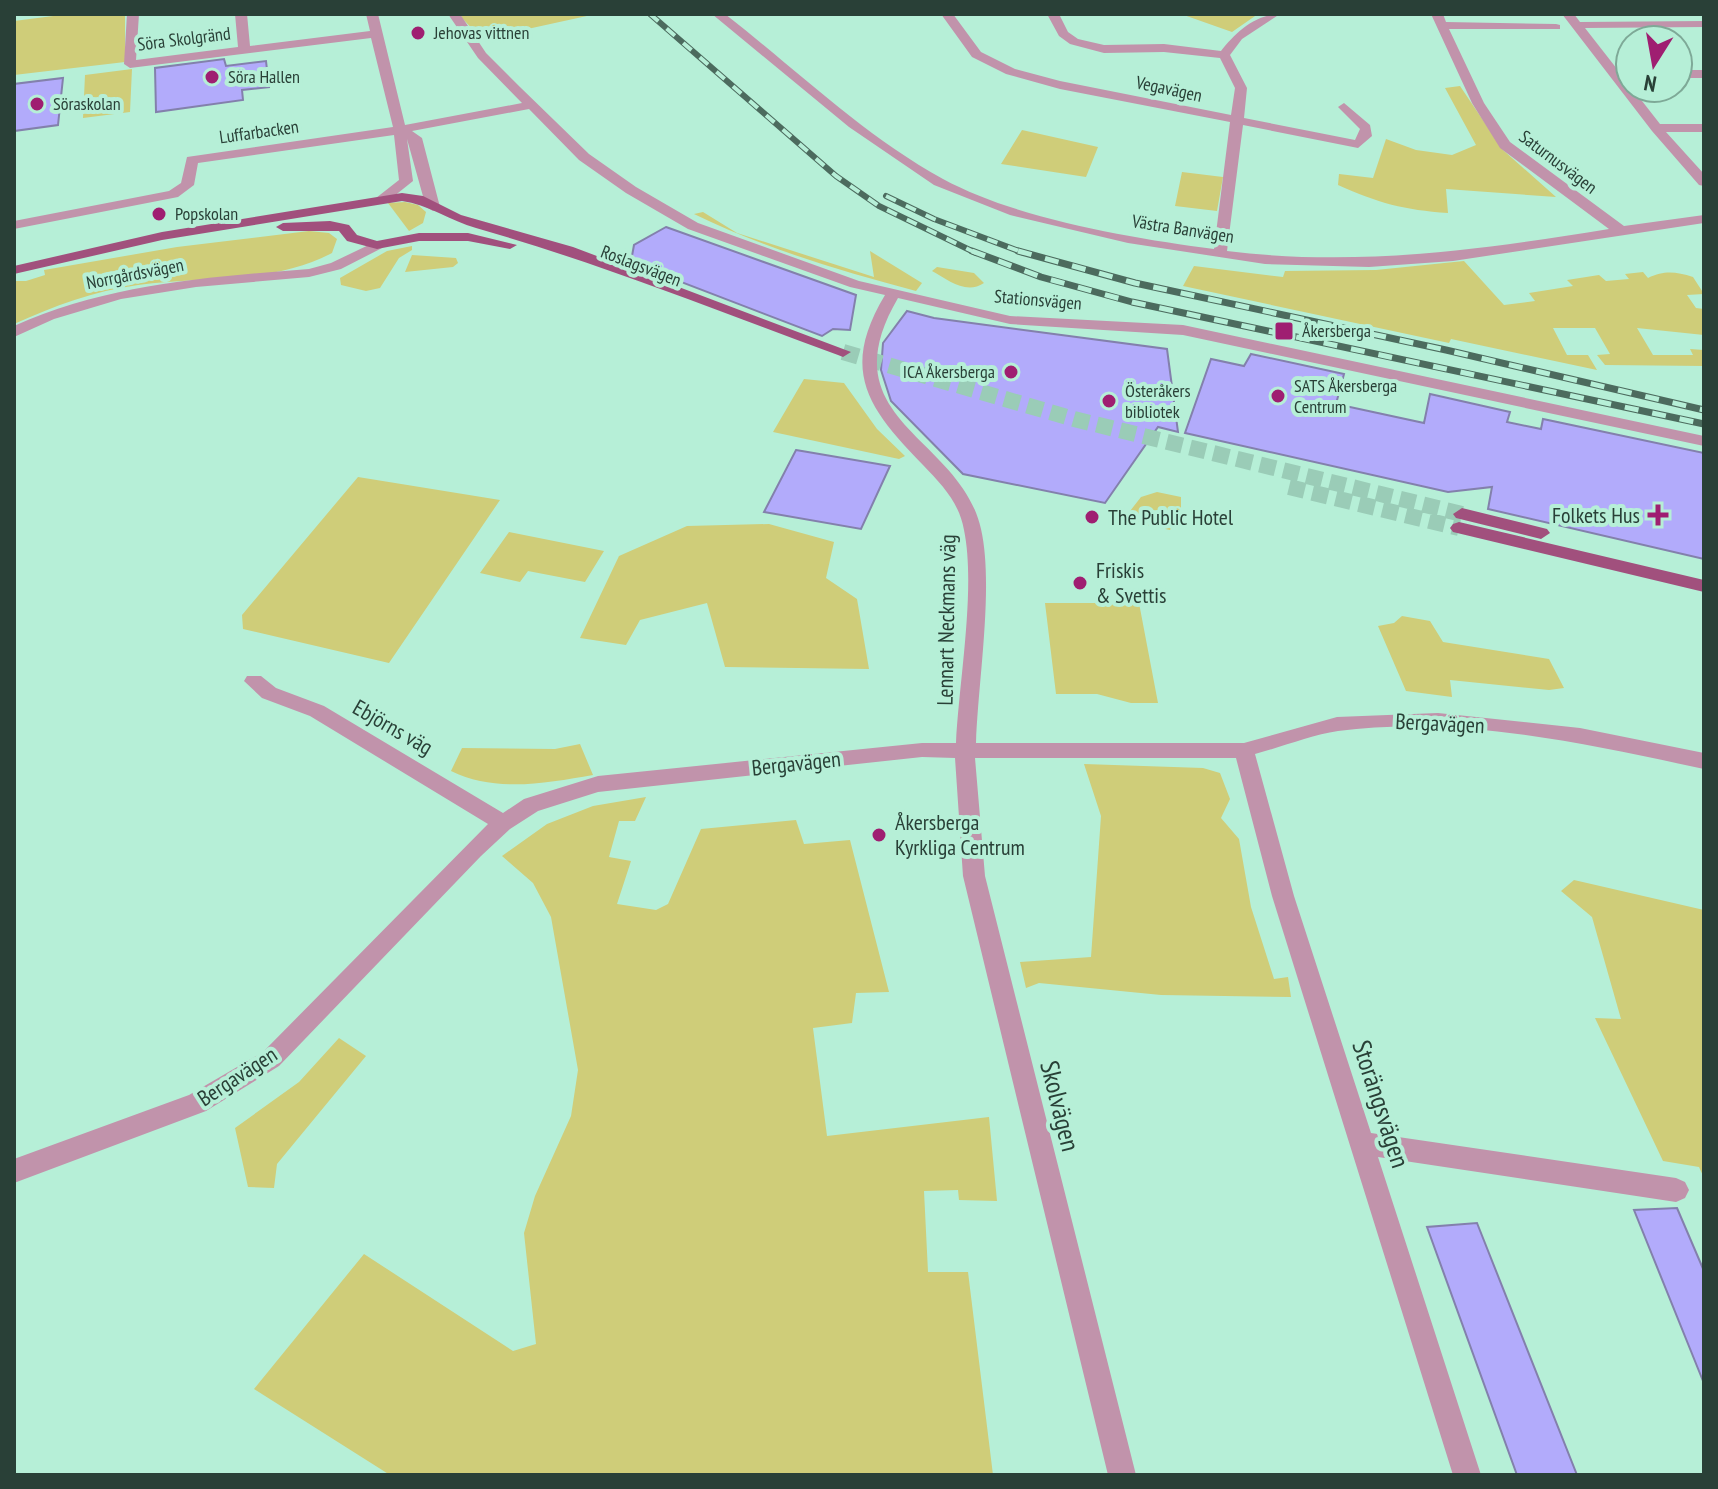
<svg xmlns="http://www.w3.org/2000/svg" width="1718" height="1489" viewBox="0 0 1718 1489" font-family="'PT Sans Narrow',sans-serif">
<rect width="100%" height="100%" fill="#b6efd7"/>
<!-- green -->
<path fill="#cfcd79" d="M69,14H125V62L14,75V21Z
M464,14H596L482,39L461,17Z
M1181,14H1258L1232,32Z
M132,69L130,112L83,118L85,75Z
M1460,86L1503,150L1556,197L1446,189L1448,213C1404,210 1378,203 1338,185L1339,174L1373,178L1386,139L1416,150L1452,155L1476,145L1445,88Z
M1022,130L1098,147L1086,177L1001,164Z
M1182,172L1223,177L1217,211L1175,206Z
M405,202L418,205L426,212L423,223L409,231L388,203Z
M703,212L737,233L874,277L870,251L922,283L916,291C841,271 763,248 694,214Z
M309,231L329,233L337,239L332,253C274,284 202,276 138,285C94,291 54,306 14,324V281H26L45,275L44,270L177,247Z
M412,246V250L399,258L380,288L366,291L341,285L340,278L387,251Z
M412,255L456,258L458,263L453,267L405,272Z
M1464,261L1504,305L1535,301L1529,293L1573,286L1567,280L1599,275L1606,281L1629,279L1625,274L1643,272L1648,278C1665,270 1676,272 1693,277L1704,294L1687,295L1696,308L1704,309V335L1637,328L1653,355H1693L1690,349L1704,350V366L1605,365L1597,355L1610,354L1595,328H1553L1567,355H1588L1597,370L1451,339L1449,343L1183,286L1194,266L1283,277L1285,271L1376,270Z
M937,267L974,273L984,283C966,295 948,280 932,271Z
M804,379L844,383L877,429L905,456L899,459L773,432Z
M358,477L500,500L389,663L243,629L242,615Z
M1157,492L1181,497V511L1170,530L1123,520L1141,497Z
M769,524L834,542L826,578L857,599L869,669L725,667L707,603L640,620L626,645L580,638L619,556L687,526Z
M509,532L604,551L585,582L528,571L520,582L480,573Z
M1045,603H1139L1158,703H1131L1097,694H1056Z
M1402,616L1430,621L1443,642L1549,659L1564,688L1549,690L1450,680L1452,697L1406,691L1378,626L1394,623Z
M580,744L593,775C546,783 496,793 451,771L462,748L555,749Z
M1084,764L1203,768L1220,773L1230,799L1221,818L1239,839L1251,907L1274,979L1288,977L1291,997L1161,995L1039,983L1026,988L1020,962L1091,957L1101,816Z
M646,797L635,821H619L609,857L631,861L617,904L656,910L668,904L701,829L796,820L804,844L850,840L889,992L856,993L852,1023L813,1028L827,1136L989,1117L997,1201L959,1200L958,1190L924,1191L928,1272H968L993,1475H390L254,1389L364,1254L513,1351L536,1344L524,1233L535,1196L571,1116L578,1070L551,917L533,883L502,856L547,824L593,806Z
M1574,880L1704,910V1178L1699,1167L1663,1161L1595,1018L1621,1019L1592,917L1561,891Z
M339,1038L366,1056L277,1164L274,1188L248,1187L235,1128L299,1082Z"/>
<!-- building -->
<path fill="#b2abfb" stroke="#8380ac" stroke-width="2" d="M224,59L226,66L266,61L269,87L242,90L243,100L156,112L155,68Z
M63,78L58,125L14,131V84Z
M666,227L856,295L850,330L833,329L822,336L642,267L632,256L634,245Z
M907,311L934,318L1167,349L1178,432L1158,427L1105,503L963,474L891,401L881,370L883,343Z
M1251,354L1344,374L1336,404L1424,423L1430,394L1510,412L1507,422L1541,429L1543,419L1704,453V559L1488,509L1492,487L1448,492L1185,433L1211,359L1244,366Z
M796,450L890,466L861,529L764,512Z
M1677,1208L1704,1271L1703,1381L1634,1210Z
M1477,1223L1577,1475H1517L1427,1227Z"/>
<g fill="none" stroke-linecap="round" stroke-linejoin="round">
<!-- major-tunnel -->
<path stroke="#9accb7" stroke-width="16" stroke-dasharray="16 8" stroke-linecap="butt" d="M843,352L1074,419L1462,514
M1289,487L1459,528"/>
<!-- minor -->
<path fill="#c193ab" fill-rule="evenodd" d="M127,14H139L136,60L238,47L235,14H247L250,46L370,31L366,14H378L405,125L522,103L478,58L448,14H460L486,53L520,87L589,154L636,187L698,223L859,281L1010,316L1183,325L1704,436V446L1183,335L1010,324L898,298C826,421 960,435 981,529C994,586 978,682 976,743H1244L1337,717L1438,713L1580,728L1704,753V769C1586,744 1460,715 1338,731C1311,735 1282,747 1255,754L1294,896L1371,1133L1676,1178L1685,1182L1689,1190L1685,1198L1676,1202L1378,1157L1481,1475H1453L1272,896L1236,758H975L985,876L1136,1475H1108L963,876L955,758L922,757L598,792L538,811L510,829L481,856L279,1066L206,1111L14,1183V1159L189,1095L263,1052L488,824L310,716L262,698L244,681L247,676H261L276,688L324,706L503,813L524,799L598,776L922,743H956C959,681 976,588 964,530C959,502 942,485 923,465C867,408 840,370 885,295L850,287L688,229L626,193L579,160L529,109L412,131L422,138L440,207L433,211L426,207L407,139L413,181L388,201L376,198L399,180L394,135L198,163L194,185L178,197L14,229V221L169,191L181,183L187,157L393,127L371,38L130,68L124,64Z
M712,14H725C797,70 863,135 943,179C1017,219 1130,238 1214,249L1230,122L1060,89L1006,74L972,57L941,14H953L981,52L1015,69L1060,81L1231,115L1235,88L1220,58L1164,52L1104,53L1070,44L1059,36L1047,14H1059L1068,32L1078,39L1104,45L1164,44L1221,51C1235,33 1255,14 1280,14L1242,39L1230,55L1247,88L1244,118L1355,140L1360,129L1338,107L1344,103L1370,125L1372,136L1358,148L1243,125L1227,251C1357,267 1481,250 1609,229L1500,148L1472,103L1431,14H1443L1446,22L1556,24L1560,25V29H1449L1484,103L1510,142L1624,226L1704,215V223L1453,261L1369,267L1265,264L1128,243L1010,215L934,185L849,127Z
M1562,14H1574L1580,22L1704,21V27L1585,28L1660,124H1704V132H1666L1704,174V186L1699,185L1652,131Z
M1678,70H1704V78H1678Z
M377,241L384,245L382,248L341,269L309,277L196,287L121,299L54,319L14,337V326C108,284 207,277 309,269L331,263Z"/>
<!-- major -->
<path fill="#a1507d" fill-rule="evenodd" d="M402,193L423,196L461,215L573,247L851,352L843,357L838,355C718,311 599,263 476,228C451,221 427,204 402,201L162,240L14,274V266L162,232Z
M330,221L349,225L357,235L377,241L419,233H468L517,245L510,249L468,241H419L377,249L347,241L339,231H283L276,227L283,223Z
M1462,508L1547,529L1550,533L1541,539L1456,518L1453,514Z
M1459,522L1704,580V592L1453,532L1450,528L1453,524Z"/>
<!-- rail-far1 casing -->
<g stroke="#4c6b5e" stroke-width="6">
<path id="rail-far1" d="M650,14L836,176L879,206L976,253
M886,196L934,219L1024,253"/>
</g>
<!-- rail casing -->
<g stroke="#4c6b5e" stroke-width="7">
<path id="rail" d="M972,251L1041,277L1132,302L1704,424
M1018,251L1135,283L1446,350L1704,410"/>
</g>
<!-- rail-far1 -->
<use href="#rail-far1" stroke="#b6efd7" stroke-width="4" stroke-dasharray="11" stroke-linecap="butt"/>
<!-- rail -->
<use href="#rail" stroke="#b6efd7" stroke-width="5" stroke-dasharray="14" stroke-linecap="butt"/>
</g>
<!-- markers -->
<g fill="#9f1e71" stroke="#b6efd7" stroke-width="3">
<circle cx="418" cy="33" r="8"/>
<circle cx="212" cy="77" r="8"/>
<circle cx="37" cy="104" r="8"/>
<circle cx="159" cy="214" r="8"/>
<rect x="1274" y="321" width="20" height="20" rx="4"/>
<circle cx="1011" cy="372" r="8"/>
<circle cx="1278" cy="396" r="8"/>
<circle cx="1109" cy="401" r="8"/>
<path d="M1654 503h8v8h8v8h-8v8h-8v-8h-8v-8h8z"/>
<circle cx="1092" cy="517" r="8"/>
<circle cx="1080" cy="583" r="8"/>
<circle cx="879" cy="835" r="8"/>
</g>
<g text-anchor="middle" stroke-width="8" stroke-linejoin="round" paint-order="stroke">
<!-- far-poi labels -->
<g font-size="18" fill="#294037" stroke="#b6efd7" text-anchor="start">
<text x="434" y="39">Jehovas vittnen</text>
<text x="228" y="83">Söra Hallen</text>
<text x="53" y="110">Söraskolan</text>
<text x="175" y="220">Popskolan</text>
<text x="1302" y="337">Åkersberga</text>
<text x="995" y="378" text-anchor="end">ICA Åkersberga</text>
<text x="1294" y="392">SATS Åkersberga<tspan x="1294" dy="21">Centrum</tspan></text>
<text x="1125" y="397">Österåkers<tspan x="1125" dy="21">bibliotek</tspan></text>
</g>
<!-- far-street labels -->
<g font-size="18" fill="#294037" stroke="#b6efd7">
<text transform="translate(184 39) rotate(-7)" y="6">Söra Skolgränd</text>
<text transform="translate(1169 89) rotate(12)" y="6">Vegavägen</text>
<text transform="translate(259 132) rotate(-8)" y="6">Luffarbacken</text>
<text transform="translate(1558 162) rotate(37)" y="6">Saturnusvägen</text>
<text transform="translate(1183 229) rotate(9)" y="6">Västra Banvägen</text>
<text transform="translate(641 266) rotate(21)" y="6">Roslagsvägen</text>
<text transform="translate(135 274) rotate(-11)" y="6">Norrgårdsvägen</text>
<text transform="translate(1038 300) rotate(5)" y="6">Stationsvägen</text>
</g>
<!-- poi labels -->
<g font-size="22" fill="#294037" stroke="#b6efd7" text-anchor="start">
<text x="1640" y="523" text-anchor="end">Folkets Hus</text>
<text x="1108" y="525">The Public Hotel</text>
<text x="1096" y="578">Friskis<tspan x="1096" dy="25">&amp; Svettis</tspan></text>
<text x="895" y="830">Åkersberga<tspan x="895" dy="25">Kyrkliga Centrum</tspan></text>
</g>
<!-- street labels -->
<g font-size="22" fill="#294037" stroke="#b6efd7">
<text transform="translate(946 620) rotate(-89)" y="8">Lennart Neckmans väg</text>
<text transform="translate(1440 723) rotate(3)" y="8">Bergavägen</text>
<text transform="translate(393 727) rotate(30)" y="8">Ebjörns väg</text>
<text transform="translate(796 763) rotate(-6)" y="8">Bergavägen</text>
<text transform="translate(237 1076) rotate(-33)" y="8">Bergavägen</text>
</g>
<!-- near-street labels -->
<g font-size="26" fill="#294037" stroke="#b6efd7">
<text transform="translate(1381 1104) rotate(72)" y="9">Storängsvägen</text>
<text transform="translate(1060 1106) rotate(76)" y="9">Skolvägen</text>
</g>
</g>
<!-- border -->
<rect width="1718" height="1489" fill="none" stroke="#294037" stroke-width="32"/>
<!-- north arrow -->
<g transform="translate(1654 64) rotate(191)"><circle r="38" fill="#b6efd7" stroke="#7ea997" stroke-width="2"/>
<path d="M0-6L14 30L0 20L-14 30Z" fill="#9f1e71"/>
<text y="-12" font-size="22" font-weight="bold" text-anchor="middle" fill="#294037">N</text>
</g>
</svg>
